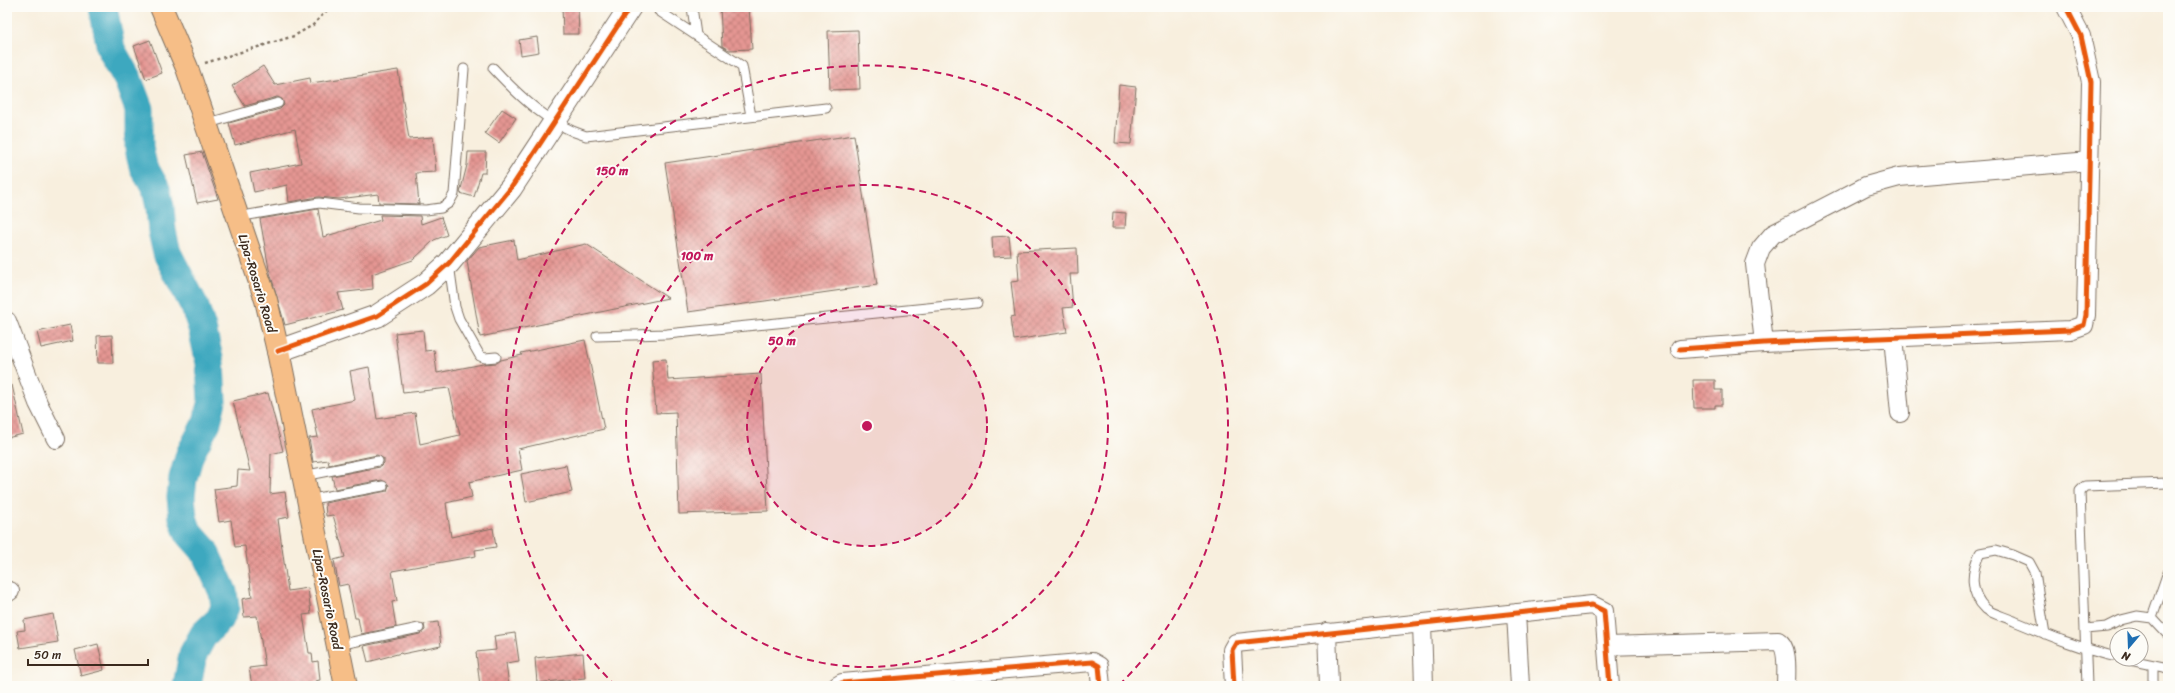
<svg xmlns="http://www.w3.org/2000/svg" width="2175" height="693" viewBox="0 0 2175 693" font-family="Sriracha,sans-serif">
<defs>
<pattern id="building-cross-hatch" width="8" height="8" patternUnits="userSpaceOnUse"><rect width="8" height="8" fill="#e59693"/><path d="M0 0l8 8M0 8l8-8" fill="none" stroke="#bb7b77"/></pattern>
</defs>
<rect width="100%" height="100%" fill="#fdfcf7"/>
<filter id="ink" filterUnits="userSpaceOnUse"><feTurbulence type="fractalNoise" baseFrequency=".025" numOctaves="2"/><feDisplacementMap in="SourceGraphic" scale="8" xChannelSelector="R" yChannelSelector="G"/><feConvolveMatrix kernelMatrix="1 2 1 2 8 2 1 2 1" color-interpolation-filters="sRGB"/></filter>
<filter id="wash" filterUnits="userSpaceOnUse"><feTurbulence type="fractalNoise" baseFrequency=".012" numOctaves="4" result="noise"/><feDisplacementMap in="SourceGraphic" scale="16" xChannelSelector="R" yChannelSelector="G"/><feGaussianBlur stdDeviation="0.9" result="paint"/><feColorMatrix in="noise" values="0 0 0 0 0 0 0 0 0 0 0 0 0 0 0 0 0 1.4 0 .05"/><feComposite in="paint" operator="in"/></filter>
<g filter="url(#wash)">
<rect width="100%" height="100%" fill="#f8efde"/>
<g fill="none" stroke-linecap="round" stroke-linejoin="round">
<!-- river -->
<path stroke="#3ea8bf" stroke-width="29" d="M103,7L111,49L128,80L139,109V148L143,166L156,189L160,207L162,231L167,253L195,307L202,328L210,363L212,401L207,422L190,454L183,478L181,497L183,518L188,532L204,550L215,574L223,592L225,607L220,619L204,634L193,654L187,686"/>
</g>
<g id="blocks">
<!-- building -->
<path fill="url(#building-cross-hatch)" d="M562,7H578L579,34H563Z
M720,7H749L752,49L729,50L722,46Z
M858,30L860,89L830,90L828,31Z
M537,37L539,52L521,55L519,40Z
M150,40L162,73L146,79L134,46Z
M263,66L275,85L310,78L311,83L398,70L409,139L433,137L436,172L416,173L419,204L379,203L378,194L339,199L318,197L289,202L287,185L254,192L250,173L301,163L295,129L235,145L229,123L280,109L284,105L282,99L277,97L245,106L232,86Z
M1119,85L1136,87L1131,144L1115,143Z
M502,109L516,118L499,143L485,133Z
M854,135L877,285L688,312L665,163Z
M202,152L218,199L197,203L186,155Z
M468,152H486L485,173H481L474,197L460,193L467,165Z
M318,209L323,237L381,220L380,215L420,216L421,224L441,217L447,235L434,240L413,260L372,274L373,289L338,293L343,310L285,325L269,269L260,219Z
M1113,212L1126,213L1125,228H1112Z
M1009,236L1011,256L993,257L992,237Z
M514,240L517,260L586,244L668,298L480,337L467,261L479,247Z
M1077,248L1078,274H1070L1073,307L1063,308L1067,332L1014,340L1011,317L1015,316L1011,282L1019,281L1017,251Z
M70,325L73,341L41,348L37,332Z
M423,330L425,351L434,350L437,373L483,364L497,363L501,360L522,355L521,353L585,340L604,429L518,449L522,470L469,482L472,497L446,503L451,537L493,528L496,547L475,550L476,556L392,571L397,601L392,602L396,627L361,634L358,618H355L348,584L339,586L334,560L345,557L333,515L326,516L325,503L387,491L389,485L382,480L335,489L332,476L380,467L384,463V459L377,455L329,465L328,460L313,462L309,438L318,437L312,409L355,400L350,371L369,367L377,419L415,413L420,444L460,435L449,388L403,393L395,333Z
M112,335L113,363H98L97,336Z
M666,359L668,380L761,374L768,511L679,514L676,412L656,413L652,360Z
M1693,380H1715V390H1722V405H1715V408H1694Z
M12,385L23,434L7,438V386Z
M268,393L283,451L271,454L270,494L285,492L289,517L278,519L288,591L308,588L311,614L303,615L309,653H312L313,662L318,661L320,680L315,681L316,686H252L249,668L265,666L257,616L244,617L242,599L252,597L245,546L235,547L231,520L219,522L214,489L237,486L238,470L250,471L233,401Z
M566,465L572,492L526,502L521,474Z
M53,614L58,642L20,648L17,631L25,630L24,620Z
M438,622L441,646L402,654L401,653L368,662L364,646L420,634L425,630L424,624Z
M515,633L519,661L506,663L509,686H480L476,652L496,650L494,636Z
M98,644L104,670L81,676L75,650Z
M583,653L585,678L537,683L535,658Z"/>
</g>
</g>
<g filter="url(#ink)">
<use href="#blocks" fill-opacity="0" stroke="#7d6f61" stroke-width="1"/>
<g fill="none" stroke-linecap="round" stroke-linejoin="round">
<!-- service casing -->
<g stroke="#7d6f61" stroke-width="11">
<path id="service" d="M661,7L659,11L742,66L751,116
M692,7L696,35
M493,68C519,96 549,125 586,136L826,108
M205,124L278,103
M237,217L319,203L359,208L426,210L441,208L449,203L454,194L464,69
M449,264L455,307L459,319L480,356L485,358L496,357
M597,336L667,334L977,303
M303,476L378,461
M307,500L383,486
M2152,618L2168,572
M2085,629L2107,627L2121,620L2137,616L2152,618L2168,635
M2045,634L2035,573L2029,562L2013,555L1996,550L1980,553C1971,571 1969,593 1986,609C1992,614 2006,617 2014,621C2048,635 2081,649 2117,657
M338,645L419,628
M2125,659L2168,668
M2153,665V686
M2087,686L2080,491L2085,486L2168,483"/>
</g>
<!-- minor casing -->
<g stroke="#7d6f61" stroke-width="20">
<path id="minor" d="M7,321L38,403L56,439
M1893,337L1900,413
M1764,343L1755,264L1761,248L1773,234L1866,186L1899,177L2090,161
M1680,349L1764,343L2070,330L2084,325L2086,315L2091,82L2081,36L2066,7
M7,593L10,591
M1516,613L1520,686
M1422,623L1424,686
M1327,632L1329,686
M1607,646L1778,641C1789,647 1786,674 1786,686
M837,686L842,683L1092,662L1099,666L1101,686
M1234,686L1232,650L1236,643L1592,605L1604,611L1610,686"/>
</g>
<!-- tertiary casing -->
<g stroke="#7d6f61" stroke-width="24">
<path id="tertiary" d="M278,351L377,316L426,284L449,263L511,188L630,7"/>
</g>
<!-- primary casing -->
<g stroke="#7d6f61" stroke-width="24">
<path id="primary" d="M161,7L187,68L266,300L278,351L346,686"/>
</g>
<!-- path -->
<path stroke="#7d6f61" stroke-width="2.5" stroke-dasharray="3 3" stroke-linecap="butt" d="M205,63L294,36L313,25L330,7"/>
<!-- service -->
<use href="#service" stroke="#fff" stroke-width="9"/>
<!-- minor -->
<use href="#minor" stroke="#fff" stroke-width="18"/>
<!-- tertiary -->
<use href="#tertiary" stroke="#fff" stroke-width="22"/>
<!-- primary -->
<use href="#primary" stroke="#f6be87" stroke-width="22"/>
<!-- cycleway casing -->
<g stroke="#fdfcf7" stroke-width="8">
<path id="cycleway" d="M1680,349L1764,343L2070,330L2084,325L2086,315L2091,82L2081,36L2066,7
M278,351L377,316L426,284L449,263L511,188L630,7
M837,686L842,683L1092,662L1099,666L1101,686
M1234,686L1232,650L1236,643L1592,605L1604,611L1610,686"/>
</g>
<!-- cycleway -->
<use href="#cycleway" stroke="#e8590c" stroke-width="5"/>
</g>
</g>
<!-- distance rings -->
<circle cx="867" cy="426" r="120" fill="#c2185b" fill-opacity=".12"/>
<g fill="none" stroke="#c2185b" stroke-width="2" stroke-dasharray="7 5">
<circle cx="867" cy="426" r="120"/>
<circle cx="867" cy="426" r="241"/>
<path d="M616 686A361 361 0 1 1 1118 686"/>
</g>
<g text-anchor="middle" stroke-width="4" stroke-linejoin="round" paint-order="stroke">
<!-- street labels -->
<g font-size="13" fill="#3b2a1e" stroke="#fdfcf7">
<text transform="translate(258 283) rotate(73)" y="5">Lipa-Rosario Road</text>
<text transform="translate(328 599) rotate(78)" y="5">Lipa-Rosario Road</text>
</g>
</g>
<circle cx="867" cy="426" r="6" fill="#c2185b" stroke="#fdfcf7" stroke-width="2"/>
<g font-size="12" text-anchor="middle" font-weight="bold" fill="#c2185b" stroke="#fdfcf7" stroke-width="4" stroke-linejoin="round" paint-order="stroke">
<text x="612" y="175">150 m</text>
<text x="697" y="260">100 m</text>
<text x="782" y="345">50 m</text>
</g>
<!-- margin -->
<rect width="2175" height="693" fill="none" stroke="#fdfcf7" stroke-width="24"/>
<!-- north arrow -->
<g transform="translate(2129 647) rotate(199)"><circle r="19" fill="#fdfcf7" stroke="#afa8a0"/>
<path d="M0-3L7 15L0 10L-7 15Z" fill="#1f6fb2"/>
<text y="-6" font-size="11" font-weight="bold" text-anchor="middle" fill="#3b2a1e">N</text>
</g>
<!-- scale -->
<path d="M28 659v6h120v-6" fill="none" stroke="#3b2a1e" stroke-width="2"/>
<text x="34" y="659" font-size="12" fill="#3b2a1e" stroke="#fdfcf7" stroke-width="3" paint-order="stroke">50 m</text>
</svg>
